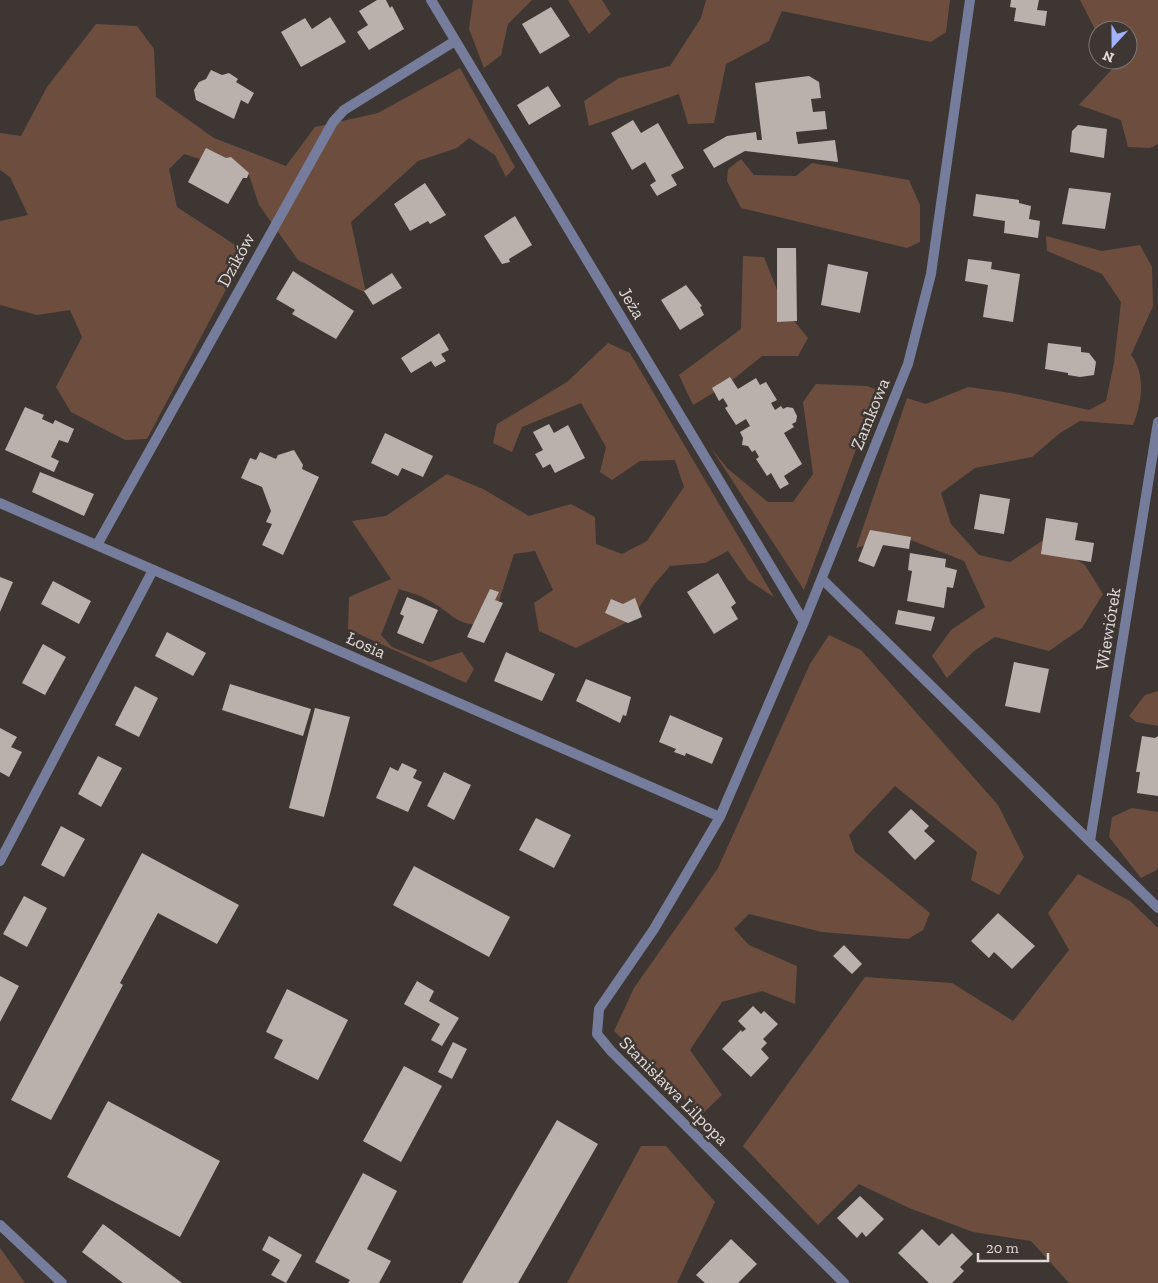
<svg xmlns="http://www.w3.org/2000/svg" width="1158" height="1283" viewBox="0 0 1158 1283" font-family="'Zilla Slab',serif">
<rect width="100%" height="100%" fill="#3d3632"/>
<!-- green -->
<path fill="#6d4e3e" d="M473,0H532L508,24L501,55L484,68L469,29Z
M568,0H602L611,14L589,34Z
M706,0H950L946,32L931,42L782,11L769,41L726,64L714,123L688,124L679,94L589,126L584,101L619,78L670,66L701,18Z
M1080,0H1158V144L1150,148L1128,147L1121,120L1079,105L1114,67L1111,60H1128V30H1098V35Z
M96,24L137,26L154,49L156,97L214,138L286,166L315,127L378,113L460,68L515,167L506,177L495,155L469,138L457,148L418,161L351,222L366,293L298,260L259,205L249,175L184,154L169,169L177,207L246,252L147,439L125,440L71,412L56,387L82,337L70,310L37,315L0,305V221L28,215L10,177L0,170V133L21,136L47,87Z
M741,159L754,175L796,176L812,163L909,180L920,205V242L907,248L741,208L727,181L728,169Z
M1046,236L1102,251L1140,245L1152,267L1153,306L1131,355C1146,374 1142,403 1133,425L1080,421L1060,433L1032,457L975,468L941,493L951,524L979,555L1010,562L1045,539L1085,565L1103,594L1082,628L1049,651L995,637L974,651L947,678L932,656L951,630L985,607L964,561L898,535L856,548L907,398L926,404L968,387L1011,393L1089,410L1106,401L1114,363L1121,302L1102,274L1047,251Z
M743,256L764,257L785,310L808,338L798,356H762L725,386L693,405L679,375L741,329Z
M608,343L630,353L774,597L748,580L728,551L705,563L670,566L653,586L631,620L576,648L539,631L534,603L553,590L535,551L514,554L492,623C457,630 454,613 428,600C420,595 408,592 399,589L381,635L392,647L430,662L462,652L474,669L466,683L348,629L349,597L391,579L352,521L386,516L447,474L483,489L529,516L571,504L595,517L596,544L622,554L647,541L684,487L675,460L640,461L612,480L600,472L606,447L581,403L522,427L512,452L493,443L497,424L567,382Z
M816,384L867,386L878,390L804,590L711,448L727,468L768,502H793L813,474L803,402Z
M829,635L861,650L998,805L1024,857L999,895L971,880L977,852L895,786L849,835L855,852L930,913L923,930L908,939L822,932L749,914L734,929L749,945L797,966L795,1004L762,991L722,1002L690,1050L722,1095L701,1115L614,1031L634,988L718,868L810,664Z
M1158,691V726L1136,722L1129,716L1145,695Z
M1132,808L1158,812V867L1157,870L1141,878L1109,837L1112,817Z
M1078,874L1130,901L1158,928V1283H1069L1031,1241L973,1232L909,1208L859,1184L818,1225L743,1146L865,977L952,983L1013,1021L1069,950L1048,913Z
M641,1146H666L715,1202L677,1283H567Z
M0,1248L25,1283H0Z"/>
<!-- building -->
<path fill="#bbb1ac" d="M377,0H386L390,8L392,6L404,29L369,50L357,32L368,25L359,11Z
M1011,0H1039L1037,10L1047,11L1045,26L1014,21L1016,8L1010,7Z
M551,7L570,36L540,54L522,24Z
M330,17L346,42L301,67L281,32L305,18L312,29Z
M211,70L222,75L229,73L238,79L236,82L254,93L248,104L241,100L234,119L196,100L194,90L199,82L206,79Z
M809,76L819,82L821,98L811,99L813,112L825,111L827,129L796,132L798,144L835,140L838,162L745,151L714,168L703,150L727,136L756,132L757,140H762L755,83Z
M548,86L561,106L529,125L517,105Z
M633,120L641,133L658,123L684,168L671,175L677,185L657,196L650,185L656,181L645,162L632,170L611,133Z
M1078,125L1107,129L1104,158L1070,152L1072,131Z
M206,148L226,158L231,157L249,173L247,178H243L228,204L188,182Z
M425,183L446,215L430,224L428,221L410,231L394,204Z
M1069,188L1111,193L1105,229L1062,224Z
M976,194L1019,200V203L1031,206L1029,219L1040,221L1038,238L1004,233L1005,221L973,216Z
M515,216L532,245L509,259L510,262L502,264L484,236Z
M777,248H796L797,321L777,322Z
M968,259L992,262L991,269L1020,274L1013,322L983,317L988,285L965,281Z
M828,264L868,272L860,313L821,305Z
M293,271L354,311L336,339L292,314L295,310L276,299Z
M392,273L402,288L373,305L364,291Z
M686,285L702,306L700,307L704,315L680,330L661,300Z
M439,333L449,350L441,354L446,361L435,367L431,361L411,373L401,358Z
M1048,343L1081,347V352L1089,353L1096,362L1094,375L1080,377L1068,375V373L1045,369Z
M730,377L738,389L756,378L760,385L766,382L777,400L771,403L775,410L781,406L783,409L787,407L793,408L797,416L796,422L792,424L794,427L784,433L802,464L784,476L789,484L780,489L771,473L767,476L756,459L759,457L755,450L752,452L748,446L742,445L743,438L740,432L750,426L746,419L736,425L725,408L728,406L723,398L719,401L712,388Z
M25,407L44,415L42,419L53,424L55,420L74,429L68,443L59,440L51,457L59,461L54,472L5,450Z
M549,424L554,433L568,425L585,458L555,473L550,464L543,468L535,454L543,450L533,432Z
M385,433L433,456L423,477L402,468L398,476L371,463Z
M294,450L303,465L302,469L319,477L283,555L262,545L272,524L266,522L271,511L262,487L241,478L250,458L256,460L260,452L276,459L278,455Z
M40,472L94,494L84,516L32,492Z
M980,494L1010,499L1004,534L974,529Z
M1046,518L1078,523L1075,540L1094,543L1091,562L1041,554Z
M870,530L911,537L909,549L883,545L874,567L858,561Z
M910,553L946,559L945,567L957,570L953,588L947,587L944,608L907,601L912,571L908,570Z
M718,573L736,603L731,607L738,619L714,634L687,592Z
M0,577L13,582L0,612Z
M53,581L91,601L79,624L41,604Z
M490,589L499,592L495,600L503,603L484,643L467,637Z
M407,597L438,610L423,644L397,633L404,616L400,614Z
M635,598L642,617L628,623L605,613L611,599L623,604Z
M898,610L935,617L931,631L895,624Z
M167,632L206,653L193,676L155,656Z
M43,644L66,657L45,695L22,683Z
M506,652L555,674L542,701L494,681Z
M1014,662L1049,669L1040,713L1005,706Z
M586,679L631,697L626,716L623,715L620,723L576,701Z
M230,684L311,709L303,736L222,710Z
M135,686L158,698L139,737L115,725Z
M315,708L350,717L324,817L289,808Z
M670,715L723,738L712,764L686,753L685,756L674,752L676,749L659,742Z
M0,728L17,737L11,747L22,752L9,777L0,772Z
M1142,736L1155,738L1158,736V796L1137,793L1140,772H1136Z
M98,756L122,768L101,807L78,794Z
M402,763L417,770L413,778L422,782L408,812L376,798L390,767L398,771Z
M444,772L471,785L454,820L427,806Z
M911,809L929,826L924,831L935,841L915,860L888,832Z
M536,818L571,835L554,868L519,850Z
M61,826L85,839L64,877L41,865Z
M142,853L239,905L217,944L158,913L120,983L123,985L51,1120L11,1100Z
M414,866L510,917L489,957L393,905Z
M24,896L47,908L27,947L3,934Z
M998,913L1035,946L1012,969L994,952L989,958L971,941Z
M844,945L862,964L852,974L833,956Z
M0,976L19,986L0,1022Z
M417,981L434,991L429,1001L459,1018L442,1046L431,1040L440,1024L404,1004Z
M287,989L348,1020L318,1080L274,1058L283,1040L266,1032Z
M753,1006L761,1014L764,1011L778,1024L763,1039L767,1043L761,1049L769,1058L751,1077L722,1049L741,1030L742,1032L746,1029L738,1021Z
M453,1042L467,1049L452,1079L438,1072Z
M404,1066L442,1086L401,1162L363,1141Z
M108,1101L220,1161L180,1237L67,1177Z
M557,1120L598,1144L518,1283H462Z
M363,1173L397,1191L367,1249L391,1261L379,1283H348L350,1280L315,1262Z
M860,1196L884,1219L866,1237L862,1232L857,1238L837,1218Z
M103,1224L182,1283H123L82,1252Z
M922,1229L939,1246L952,1233L973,1254L960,1267L964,1271L952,1283H929L898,1253Z
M269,1236L302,1255L286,1283L271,1275L280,1260L262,1250Z
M731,1239L757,1264L738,1283H705L696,1275Z"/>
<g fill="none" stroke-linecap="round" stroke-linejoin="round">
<!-- service -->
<path stroke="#757c9c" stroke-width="10" d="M0,861L153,570"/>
<!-- minor -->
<path stroke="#757c9c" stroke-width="10" d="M431,0L804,622
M0,503L720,817
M97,545L333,122L344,110L455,41
M822,579L1158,908
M1090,841L1158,422
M0,1225L62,1283
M844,1283L611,1051L597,1034L599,1009L654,929L720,817L804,622L908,364L931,274L970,0"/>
</g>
<g text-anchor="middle" stroke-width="5" stroke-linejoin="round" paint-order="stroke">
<!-- street labels -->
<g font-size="18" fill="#e0dbd9" stroke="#3d3632">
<text transform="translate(236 260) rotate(-61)" y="6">Dzików</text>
<text transform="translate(632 303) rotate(59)" y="6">Jeża</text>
<text transform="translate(870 414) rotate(-68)" y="6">Zamkowa</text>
<text transform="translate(1108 629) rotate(-81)" y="6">Wiewiórek</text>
<text transform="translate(366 645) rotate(24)" y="6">Łosia</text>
<text transform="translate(674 1091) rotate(45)" y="6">Stanisława Lilpopa</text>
</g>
</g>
<!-- north arrow -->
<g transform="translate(1113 45) rotate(201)"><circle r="24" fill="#3d3632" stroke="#7e7875"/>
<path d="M0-4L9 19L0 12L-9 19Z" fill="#a3b2fd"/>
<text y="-8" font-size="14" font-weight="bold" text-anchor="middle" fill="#e0dbd9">N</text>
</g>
<!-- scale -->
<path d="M978 1253v8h70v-8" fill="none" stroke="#e0dbd9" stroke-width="2.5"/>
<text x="986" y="1253" font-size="15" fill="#e0dbd9" stroke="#3d3632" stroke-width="4" paint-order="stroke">20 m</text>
</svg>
